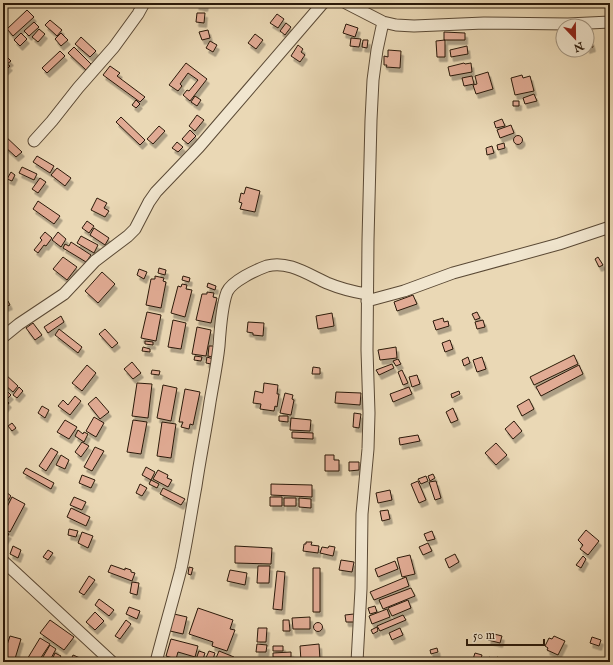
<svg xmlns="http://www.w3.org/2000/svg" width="613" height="665" viewBox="0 0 613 665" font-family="'IM FELL English',serif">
<defs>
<filter id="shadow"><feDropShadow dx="2.5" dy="4.5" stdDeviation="0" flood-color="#0004"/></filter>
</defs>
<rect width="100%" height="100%" fill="#ead8b5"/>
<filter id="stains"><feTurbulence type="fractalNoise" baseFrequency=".005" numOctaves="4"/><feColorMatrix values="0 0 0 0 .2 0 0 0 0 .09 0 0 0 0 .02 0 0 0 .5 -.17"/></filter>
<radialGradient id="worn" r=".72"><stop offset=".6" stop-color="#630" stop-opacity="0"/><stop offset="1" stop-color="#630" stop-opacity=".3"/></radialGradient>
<!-- building -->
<path fill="#e1ab94" stroke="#2a190a" filter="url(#shadow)" d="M197,3H206L205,7L196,5Z
M27,10L34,17L13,36L7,29Z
M197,13H205L204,23L196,22Z
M277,14L284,19L278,28L270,23Z
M50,20L62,30L57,36L45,25Z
M34,22L39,27L29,36L24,31Z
M286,23L291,27L285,35L280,31Z
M346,24L358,28L355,37L343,33Z
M39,29L45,34L38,42L32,37Z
M208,30L210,38L202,40L199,32Z
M444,32L465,33V40H444Z
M21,33L27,39L20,46L14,40Z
M61,33L68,40L61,46L55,39Z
M255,34L263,40L256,49L248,43Z
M81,37L96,51L90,57L75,44Z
M351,38L361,39L359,47L350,46Z
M363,40H368L367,48L362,47Z
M445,40V57H437L436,41Z
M591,40L593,47L587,49V41Z
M210,41L217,45L213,52L206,48Z
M298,45L303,49L301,52L305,55L300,62L291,56Z
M467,46L468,54L451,57L450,50Z
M74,47L91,64L86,70L68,53Z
M388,50L401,51L400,68L386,67L387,65H384V56L388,57Z
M60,51L65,56L47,73L42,68Z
M3,53L11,61L7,64L10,66L5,71L3,69Z
M186,63L207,79L190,101L183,95L187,90L189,91L198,80L188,73L180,84L182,86L178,91L169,85Z
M464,63L465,64L471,63L472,72L450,76L448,67Z
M110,66L120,73L117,76L145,97L140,102L103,75Z
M488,72L493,89L476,94L473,85L477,84L475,76Z
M522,75L523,78L530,76L534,91L515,95L511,78Z
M472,76L474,84L464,86L462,78Z
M534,94L537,101L525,104L523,98Z
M195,96L201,100L197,106L191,102Z
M136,100L140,104L136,108L132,105Z
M513,101H519V106H513Z
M197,115L204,120L195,131L189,126Z
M121,117L145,140L140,145L116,122Z
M502,119L505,126L496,128L494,122Z
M511,125L514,133L500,138L497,130Z
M159,126L165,131L153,144L147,139Z
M190,130L196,136L188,144L182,139Z
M3,134L22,152L16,157L3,145Z
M513.5 140a4.5 4.5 0 1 1 9 0a4.5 4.5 0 1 1-9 0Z
M177,142L183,147L178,152L172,148Z
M504,143L505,148L498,150L497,145Z
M492,146L494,153L487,155L486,148Z
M37,156L54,166L50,173L33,162Z
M22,167L37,174L34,180L19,173Z
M57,168L71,178L65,186L51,175Z
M11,172L15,175L12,181L7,179Z
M40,178L46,182L38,193L32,189Z
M246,187L260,191L255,212L240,209L242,203L239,202L241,193L244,194Z
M97,198L107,203L104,208L109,211L105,217L91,210Z
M38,201L60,216L54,224L33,209Z
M87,221L94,226L89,233L82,228Z
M94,228L109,238L105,245L90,235Z
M45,232L52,238L46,246L44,245L38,253L34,250L42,240L40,238Z
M58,232L66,239L61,247L52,240Z
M81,236L98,245L94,253L77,243Z
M71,242L91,255L86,262L63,248L65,244L69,246Z
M63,257L77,267L67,280L53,269Z
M598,257L603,265L599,267L595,259Z
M159,268L166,270L165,275L158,273Z
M139,269L147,272L144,279L137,275Z
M102,272L115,284L98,303L85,291Z
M155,276L164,278L163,281L166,282L161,308L146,305L151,279H155Z
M183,276L190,278L189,282L182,280Z
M208,283L216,286L215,290L207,287Z
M182,284L187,285L186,289L192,290L185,317L171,313L178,286L181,287Z
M207,292L214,293L213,297L217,298L211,323L196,320L202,294H207Z
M413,295L417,304L397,311L394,302Z
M8,301L10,305L5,307L3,303Z
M147,312L161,315L156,341L141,338Z
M477,312L480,318L475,320L472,314Z
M332,313L334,326L318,329L316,316Z
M61,316L64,322L48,333L44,327Z
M443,318L444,322L448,321L449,326L436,330L433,321Z
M173,320L186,323L181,349L168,347Z
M483,320L485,327L477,329L475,322Z
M248,322L264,323L263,336L253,335V333L247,332Z
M33,323L42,335L35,340L26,328Z
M197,327L211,330L206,356L192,354Z
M59,329L82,347L78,353L55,335Z
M105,329L118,343L112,348L99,334Z
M450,340L453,349L445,352L442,343Z
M145,341L153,342V345L145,344Z
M209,346H214L212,357L208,356Z
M143,347L150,349V352L142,351Z
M396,347L397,358L380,360L378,350Z
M574,355L578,364L534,385L530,377Z
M195,356L202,357L201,361L194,360Z
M207,357L213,359L211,364L206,363Z
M468,357L470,363L464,366L462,360Z
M482,357L486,369L477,372L473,360Z
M398,359L401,364L396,366L393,361Z
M132,362L141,373L133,379L124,369Z
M392,364L394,368L379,375L376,370Z
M87,365L96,373L82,391L72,383Z
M579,365L583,374L541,396L536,387Z
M313,367L320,368V374H312Z
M152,370L160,371L159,375L151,374Z
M402,370L408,383L403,385L398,372Z
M5,374L18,386L13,392L5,385L3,387V376Z
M417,375L420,384L412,387L409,377Z
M137,383L152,384L148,418L132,416Z
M264,383L278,385L277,394H279L277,407L275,406L274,411L260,409L261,404L253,403L255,391L263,393Z
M163,385L177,388L171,421L157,418Z
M3,387L11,395L6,400L9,403L4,409Z
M19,387L23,391L17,398L13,395Z
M409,387L412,394L393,402L390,394Z
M185,389L200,392L193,425L190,424L189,429L181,427L183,422H179Z
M459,391L460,394L452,398L451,394Z
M336,392L361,393L360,405L335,403Z
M285,393L293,395L292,399L294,400L291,415L280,413Z
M75,396L81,401L70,415L58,406L63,400L68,405Z
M96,397L109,412L100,419L88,404Z
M529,399L534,409L522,416L517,406Z
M42,406L49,410L45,418L38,413Z
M453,408L458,420L451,423L446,412Z
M354,413L361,414L359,428L353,427Z
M279,416H288V422L279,421Z
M94,417L104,423L96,437L86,431Z
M291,418L311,420L310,431L290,430Z
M65,420L77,427L69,439L57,432Z
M133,420L147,422L141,454L127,452Z
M514,421L522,431L513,439L505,429Z
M162,422L176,424L171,458L157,456Z
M12,423L16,428L12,431L8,426Z
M78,430L83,434L84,432L88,434L84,442L75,436Z
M292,432L313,433V439L292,438Z
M418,435L420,441L400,445L399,438Z
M82,442L89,446L81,457L75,452Z
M496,443L507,455L496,465L485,453Z
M95,447L104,451L92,471L84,467Z
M51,448L58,452L46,471L39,466Z
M61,455L69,460L65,469L56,465Z
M325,455H334V460H339V471H325Z
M349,462H359V470L349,471Z
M146,467L155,472L151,480L142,475Z
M26,468L54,483L51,489L23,473Z
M158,470L168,475L167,478L172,480L168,487L153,479Z
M433,474L435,478L430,481L428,476Z
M82,475L95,480L91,488L79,483Z
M426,476L428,481L421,484L418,479Z
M151,480L159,484L157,488L149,484Z
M418,481L426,500L419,503L411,484Z
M436,481L441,498L435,500L429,482Z
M140,484L147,488L142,496L136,493Z
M271,484L312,485V497L271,495Z
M163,488L185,499L181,505L160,494Z
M390,490L392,500L378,503L376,493Z
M5,491L11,496L7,502L3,500V493Z
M12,497L25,504L10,532L3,529V515Z
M74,497L86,502L82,510L70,505Z
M270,497H282V506H270Z
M284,498H296V506H284Z
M299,498L311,499V508L299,507Z
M71,508L90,517L86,526L67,517Z
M388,510L390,519L382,521L380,511Z
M69,529L78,531L76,537L68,535Z
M586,530L599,541L588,555L580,549L583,545L578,540Z
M3,531L9,534L3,543Z
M432,531L435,539L427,541L424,534Z
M82,532L93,536L88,548L78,543Z
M306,542H312L311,545L319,546L318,553L303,551L304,544H306Z
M428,543L432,551L423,555L419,547Z
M13,546L21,550L18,558L10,554Z
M235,546L272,548L271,564L235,563Z
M329,546L335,547L333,556L320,553L322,547L328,548Z
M48,550L53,553L48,560L43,557Z
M455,554L459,562L449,568L445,559Z
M410,555L415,574L402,577L397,558Z
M583,556L586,559L581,568L576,565Z
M341,560L354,562L352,572L339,570Z
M395,561L398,569L378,577L375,569Z
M111,565L125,570V568L131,570V572L135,573L132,581L108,572Z
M258,566H270L269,583H257Z
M189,567L193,568L191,575L188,574Z
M313,568H320V612H313Z
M230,570L247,573L245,585L227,581Z
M277,571L285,572L282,610L273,609Z
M89,576L95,580L84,595L79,592Z
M406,577L409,586L374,600L370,592Z
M132,582L139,583L137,595L130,593Z
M411,588L415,596L383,609L379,600Z
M99,599L114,610L109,616L95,605Z
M408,600L411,608L392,616L388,608Z
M375,606L377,612L370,614L368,608Z
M129,607L140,611L137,619L126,614Z
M198,608L233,620L230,629L235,630L227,651L212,646L213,642L189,634Z
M387,609L390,617L372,624L369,616Z
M95,612L104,621L95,630L86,622Z
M174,614L187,617L183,634L170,631Z
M354,614L355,622H346L345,615Z
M403,615L406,620L380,631L377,626Z
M310,617V629H293L292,618Z
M50,620L74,637L64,650L40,633Z
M126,620L131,624L120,639L115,636Z
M283,620H289L290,631H283Z
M313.5 627a4.5 4.5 0 1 1 9 0a4.5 4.5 0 1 1-9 0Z
M377,627L378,631L373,634L371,630Z
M258,628H267L266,642H257Z
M400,628L403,635L392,640L389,633Z
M490,633L502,636L500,643L488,640Z
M10,636L21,639L14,662H3V657Z
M554,636L565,641L558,655L547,650L548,648L545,646L549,638L552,639Z
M592,637L601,640L599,646L590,643Z
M40,638L50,644L38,662H28L26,661Z
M171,639L198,646L195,657L178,652L176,659L166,656Z
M257,644L267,645L266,652H256Z
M319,644L320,660H315V662L301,661L300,646Z
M50,645L56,649L49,662H40Z
M273,646H283V651H273Z
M437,648L438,652L431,654L430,650Z
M199,651L205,653L202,662H195Z
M209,651L215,653L212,662H204Z
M219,651L234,657L232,662H226L216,658Z
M291,652V657H273V653Z
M55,653L61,656L57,662H51Z
M475,653L482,655L480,662H472Z
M73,655L80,658L78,662H70Z
M489,657L495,660L494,662H487Z
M497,657L511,662H495Z
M271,658H279V662H271Z
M291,658V662H283V659Z
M441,658H449L448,662H441Z
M254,659L264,661L263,662H253Z"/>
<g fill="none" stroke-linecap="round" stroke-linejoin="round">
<!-- street casing -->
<g stroke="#5a4935" stroke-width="13">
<path id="street" d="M346,3L383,22L396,25L414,26L484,23L568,24L610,22
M34,141L52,121L78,88L114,47L138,14L144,3
M367,301L404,291L453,273L559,244L610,227
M3,337L19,324L64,294L95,261L128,236L135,229L149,202L156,192L199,147L323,3
M3,561L112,662
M156,662C164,631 173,600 181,569C187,541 191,513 196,486C200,458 206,430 210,402C213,384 217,365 219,346C220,331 222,305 227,292C232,281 256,270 267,266C288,260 309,275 327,283C339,288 354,292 367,294
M357,662L361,589L362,514L368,449L369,413L367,350L368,240L371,120L373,80L377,50L383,22"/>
</g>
<!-- street -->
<use href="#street" stroke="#f1e6cf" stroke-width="11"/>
</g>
<!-- margin -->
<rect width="613" height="665" fill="none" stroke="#ead8b5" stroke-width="16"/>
<rect x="4" y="4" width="605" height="657" fill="none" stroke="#2a190a" stroke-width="2"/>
<rect x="8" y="8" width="597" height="649" fill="none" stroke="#2a190a"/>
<!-- north arrow -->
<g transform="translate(575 38) rotate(158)"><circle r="19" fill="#f1e6cf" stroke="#a19480"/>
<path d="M0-3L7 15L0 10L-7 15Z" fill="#8f2418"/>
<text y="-6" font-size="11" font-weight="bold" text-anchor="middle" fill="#2a190a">N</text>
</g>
<!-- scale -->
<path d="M467 639v6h77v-6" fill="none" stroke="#2a190a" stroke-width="2"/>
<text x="473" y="639" font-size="12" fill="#2a190a" stroke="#f1e6cf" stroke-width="3" paint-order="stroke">50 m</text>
<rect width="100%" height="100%" filter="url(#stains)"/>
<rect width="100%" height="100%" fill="url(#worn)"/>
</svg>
